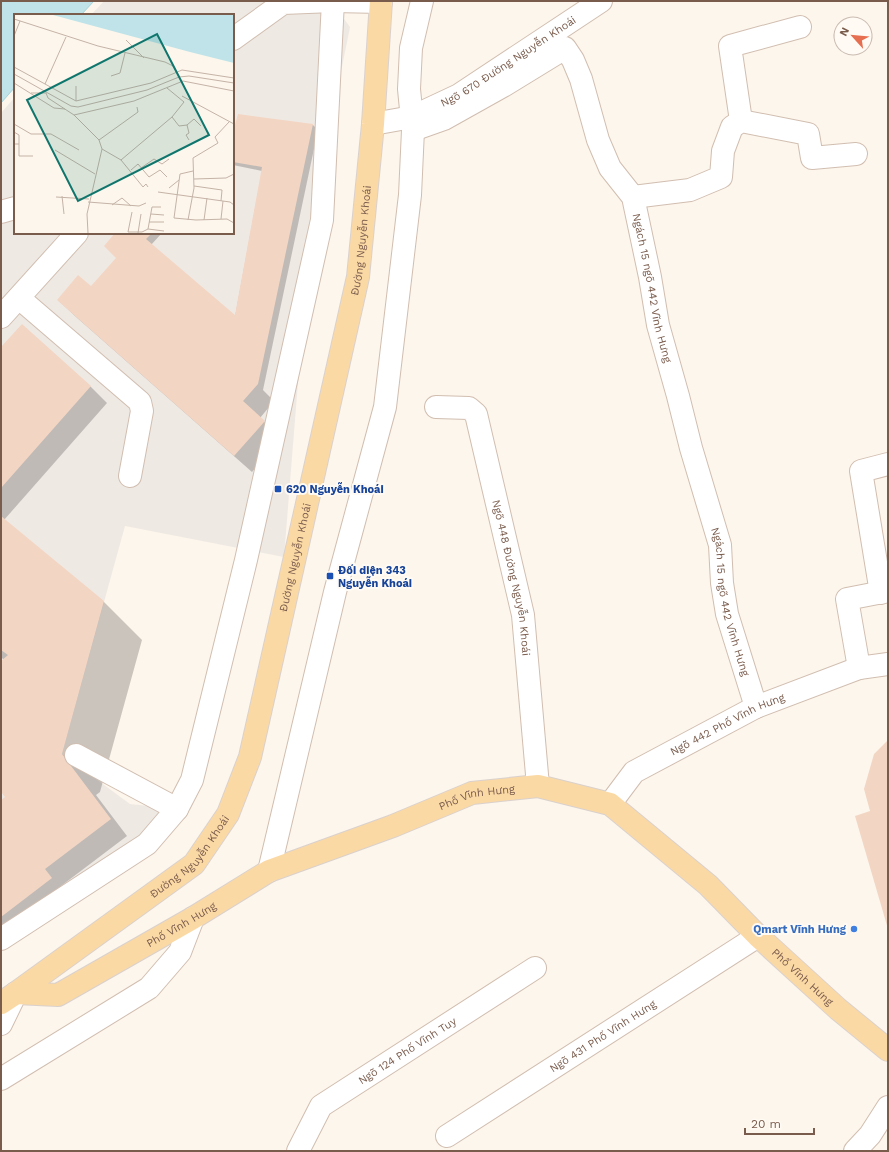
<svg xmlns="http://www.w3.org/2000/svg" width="889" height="1152" viewBox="0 0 889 1152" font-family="'Work Sans',sans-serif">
<rect width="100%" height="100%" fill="#fdf6ec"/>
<!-- industrial -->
<path fill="#efe9e4" d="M104,1H331L350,27L311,221L284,557L125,526L62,754L130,804L177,809L1,939V113L15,97V233H233V15H91Z"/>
<!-- water -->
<path fill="#bfe3e8" stroke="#a5d3da" d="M1,1H94L81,15H15V87L1,103Z"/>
<!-- shadow -->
<path fill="#0003" d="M313,125L318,130L263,390L274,401L260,418L281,438L252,472L75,316L58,300L91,288L117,258V233H162L151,245L235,317L262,171L233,165V137Z
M22,325L91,387L107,403L4,520L104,602L142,640L100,792L96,795L127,836L61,886L68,895L1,946V802L7,797L1,790V663L4,660L1,657V348Z"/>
<!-- building -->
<path fill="#f3d5c3" d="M238,114L313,124L258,384L243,401L265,421L234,456L57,300L78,275L91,286L116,258L104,246L115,233H152L146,239L235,315L262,167L233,162V132Z
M22,324L91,386L1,488V347Z
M1,516L104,601L62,754L111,819L45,869L52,878L1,917V800L5,797L1,792V661L8,655L1,650Z
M888,740V929L855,816L870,811L864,789L874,754Z"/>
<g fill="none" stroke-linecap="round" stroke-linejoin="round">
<!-- minor casing -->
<g stroke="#d1beb0" stroke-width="24">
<g id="minor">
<path d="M233,39L283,3L333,1L381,2"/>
<path d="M741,121L730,46L800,27"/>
<path id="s1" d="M373,124L412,117L459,95L601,1"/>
<path id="s2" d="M413,130L444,119L503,86L565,48L573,60L581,79L598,140L610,168L633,197L650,277L658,325L678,396L691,448L720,545L722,583L727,614L756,707"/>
<path d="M633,197L690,190L721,177L723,151L732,127L741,121L808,134L812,158L856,154"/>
<path d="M1,212L15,208"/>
<path d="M19,298L140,402L142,411L130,476"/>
<path d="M1,317L77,233"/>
<path id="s3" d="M436,407L469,408L476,414L523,615L538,786"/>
<path d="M881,593L861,471L888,464"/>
<path d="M859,668L847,599L888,591"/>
<path d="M76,755L177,809"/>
<path id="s4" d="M610,804L634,772L756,707L859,668L888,664"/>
<path d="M269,871L335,592L385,407L410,195L413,130L409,89L411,48L422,1"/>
<path d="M1,939L147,844L177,809L192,780L246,560L322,220L333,1"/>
<path d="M1,1024L16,993"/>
<path d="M1,1079L149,988L180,952L193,918"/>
<path id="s5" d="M447,1136L758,936"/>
<path id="s6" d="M298,1151L321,1106L535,968"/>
<path d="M855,1151L870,1135L888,1107"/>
</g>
</g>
<!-- major casing -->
<g stroke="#dad1cd" stroke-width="24">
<g id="major">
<path id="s7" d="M16,993L58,995L193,918L269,871L393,826L472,793L538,786L610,804L708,885L758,936L838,1009L888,1050"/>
<path id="s8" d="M1,1003L16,993L194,864L228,814L250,757L358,277L373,124L381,1"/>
</g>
</g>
<!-- minor -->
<use href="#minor" stroke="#fff" stroke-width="22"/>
<!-- major -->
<use href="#major" stroke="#fbd9a5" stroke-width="22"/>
</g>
<!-- markers -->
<g fill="#1a4fb4" stroke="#fffaf3" stroke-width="1.5">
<rect x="274" y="485" width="8" height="8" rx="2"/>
<rect x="326" y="572" width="8" height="8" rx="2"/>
</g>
<circle fill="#3f7fe0" stroke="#fffaf3" stroke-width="1.5" cx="854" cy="929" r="4"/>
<g text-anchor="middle" stroke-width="4" stroke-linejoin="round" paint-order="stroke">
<!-- street labels -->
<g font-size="11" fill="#7a5c4d" stroke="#fffaf3">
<text dy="4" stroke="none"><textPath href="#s1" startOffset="151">Ngõ 670 Đường Nguyễn Khoái</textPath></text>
<text dy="4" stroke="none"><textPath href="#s8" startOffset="888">Đường Nguyễn Khoái</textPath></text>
<text dy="4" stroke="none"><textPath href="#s2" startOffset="432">Ngách 15 ngõ 442 Vĩnh Hưng</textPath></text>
<text dy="4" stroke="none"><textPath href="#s8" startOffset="564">Đường Nguyễn Khoái</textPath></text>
<text dy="4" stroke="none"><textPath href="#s3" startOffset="210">Ngõ 448 Đường Nguyễn Khoái</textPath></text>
<text dy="4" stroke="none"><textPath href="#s2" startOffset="756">Ngách 15 ngõ 442 Vĩnh Hưng</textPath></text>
<text dy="4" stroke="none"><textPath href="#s4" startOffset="145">Ngõ 442 Phố Vĩnh Hưng</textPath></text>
<text dy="4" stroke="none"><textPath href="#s7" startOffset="508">Phố Vĩnh Hưng</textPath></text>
<text dy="4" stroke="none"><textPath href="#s8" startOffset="240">Đường Nguyễn Khoái</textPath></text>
<text dy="4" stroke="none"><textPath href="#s7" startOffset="184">Phố Vĩnh Hưng</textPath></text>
<text dy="4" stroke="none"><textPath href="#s7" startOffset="904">Phố Vĩnh Hưng</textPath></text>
<text dy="4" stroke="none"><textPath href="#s5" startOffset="185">Ngõ 431 Phố Vĩnh Hưng</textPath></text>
<text dy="4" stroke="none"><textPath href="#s6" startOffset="153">Ngõ 124 Phố Vĩnh Tuy</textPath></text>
</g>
<!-- transit labels -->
<g font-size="11" font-weight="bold" fill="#164399" stroke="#fffaf3" text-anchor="start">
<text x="286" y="493">620 Nguyễn Khoái</text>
<text x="338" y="574">Đối diện 343<tspan x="338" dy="13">Nguyễn Khoái</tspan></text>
</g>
<!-- shop labels -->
<g font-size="11" font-weight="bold" fill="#366cbe" stroke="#fffaf3" text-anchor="end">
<text x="846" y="933">Qmart Vĩnh Hưng</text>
</g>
</g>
<!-- overview -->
<g transform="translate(14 14)">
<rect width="220" height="220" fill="#fdf6ec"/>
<path d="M39,1H220V49L176,38Z" fill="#bfe3e8"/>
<path fill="none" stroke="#c5b3a7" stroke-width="1" d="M0,5L84,32L151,48L159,52L165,63M0,22L6,7M112,26L130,44M0,53L62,87L137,69L168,56L220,64M0,60L57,92L64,93L133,76L165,63L175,62L220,69M97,62L106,59L111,39M0,69L40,94L51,95M31,70L52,23M17,79H32M32,79L34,84L60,101L85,126L88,135L73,200L74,219M168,82L220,110M62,87V72M60,101L120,87L169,67L220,77M158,103L165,112L173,111L175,119L172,121L175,126M0,110L17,120H37L65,136M173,111L180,105L187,112M0,118L5,121V130M85,126L124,98L123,93M0,130H5V142H19M88,135L107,146L129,173L132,170L134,173M41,136L81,160M107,146L158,103L170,88L153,74M127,154L140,145L148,150L155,145M117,156L124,150L135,163L146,156L153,163M179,157L166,160L160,204L182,206L213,205L220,209M180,165L212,164L220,160M180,172L208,176L207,187M155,174L165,166M144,178L216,188L220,191M48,182L50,200M42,183L75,185M74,188L125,192L132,189M98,191L108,184L117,192M118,198L114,218H128L134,215M137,200L150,201M207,205L209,187M174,206L180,174L179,144L204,129L201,123L215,108M190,206L193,184M135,208H150M134,215L138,193H147M134,215L150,217M124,219L127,200"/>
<path fill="#0f766e" fill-opacity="0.15" stroke="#0f766e" stroke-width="2" d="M143,20L195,121L64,187L13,86Z"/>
<rect width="220" height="220" fill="none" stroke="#7a5c4d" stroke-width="2"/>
</g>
<!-- border -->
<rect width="889" height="1152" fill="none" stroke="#7a5c4d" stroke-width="4"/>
<!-- north arrow -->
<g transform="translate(853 36) rotate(297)"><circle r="19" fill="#fffaf3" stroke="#cabbb1"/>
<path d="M0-3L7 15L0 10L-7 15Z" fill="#e76f51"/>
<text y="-6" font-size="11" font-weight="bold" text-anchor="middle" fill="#7a5c4d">N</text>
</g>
<!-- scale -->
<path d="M745 1128v6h69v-6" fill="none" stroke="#7a5c4d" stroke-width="2"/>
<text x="751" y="1128" font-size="12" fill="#7a5c4d" stroke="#fffaf3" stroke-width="3" paint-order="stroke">20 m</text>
</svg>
